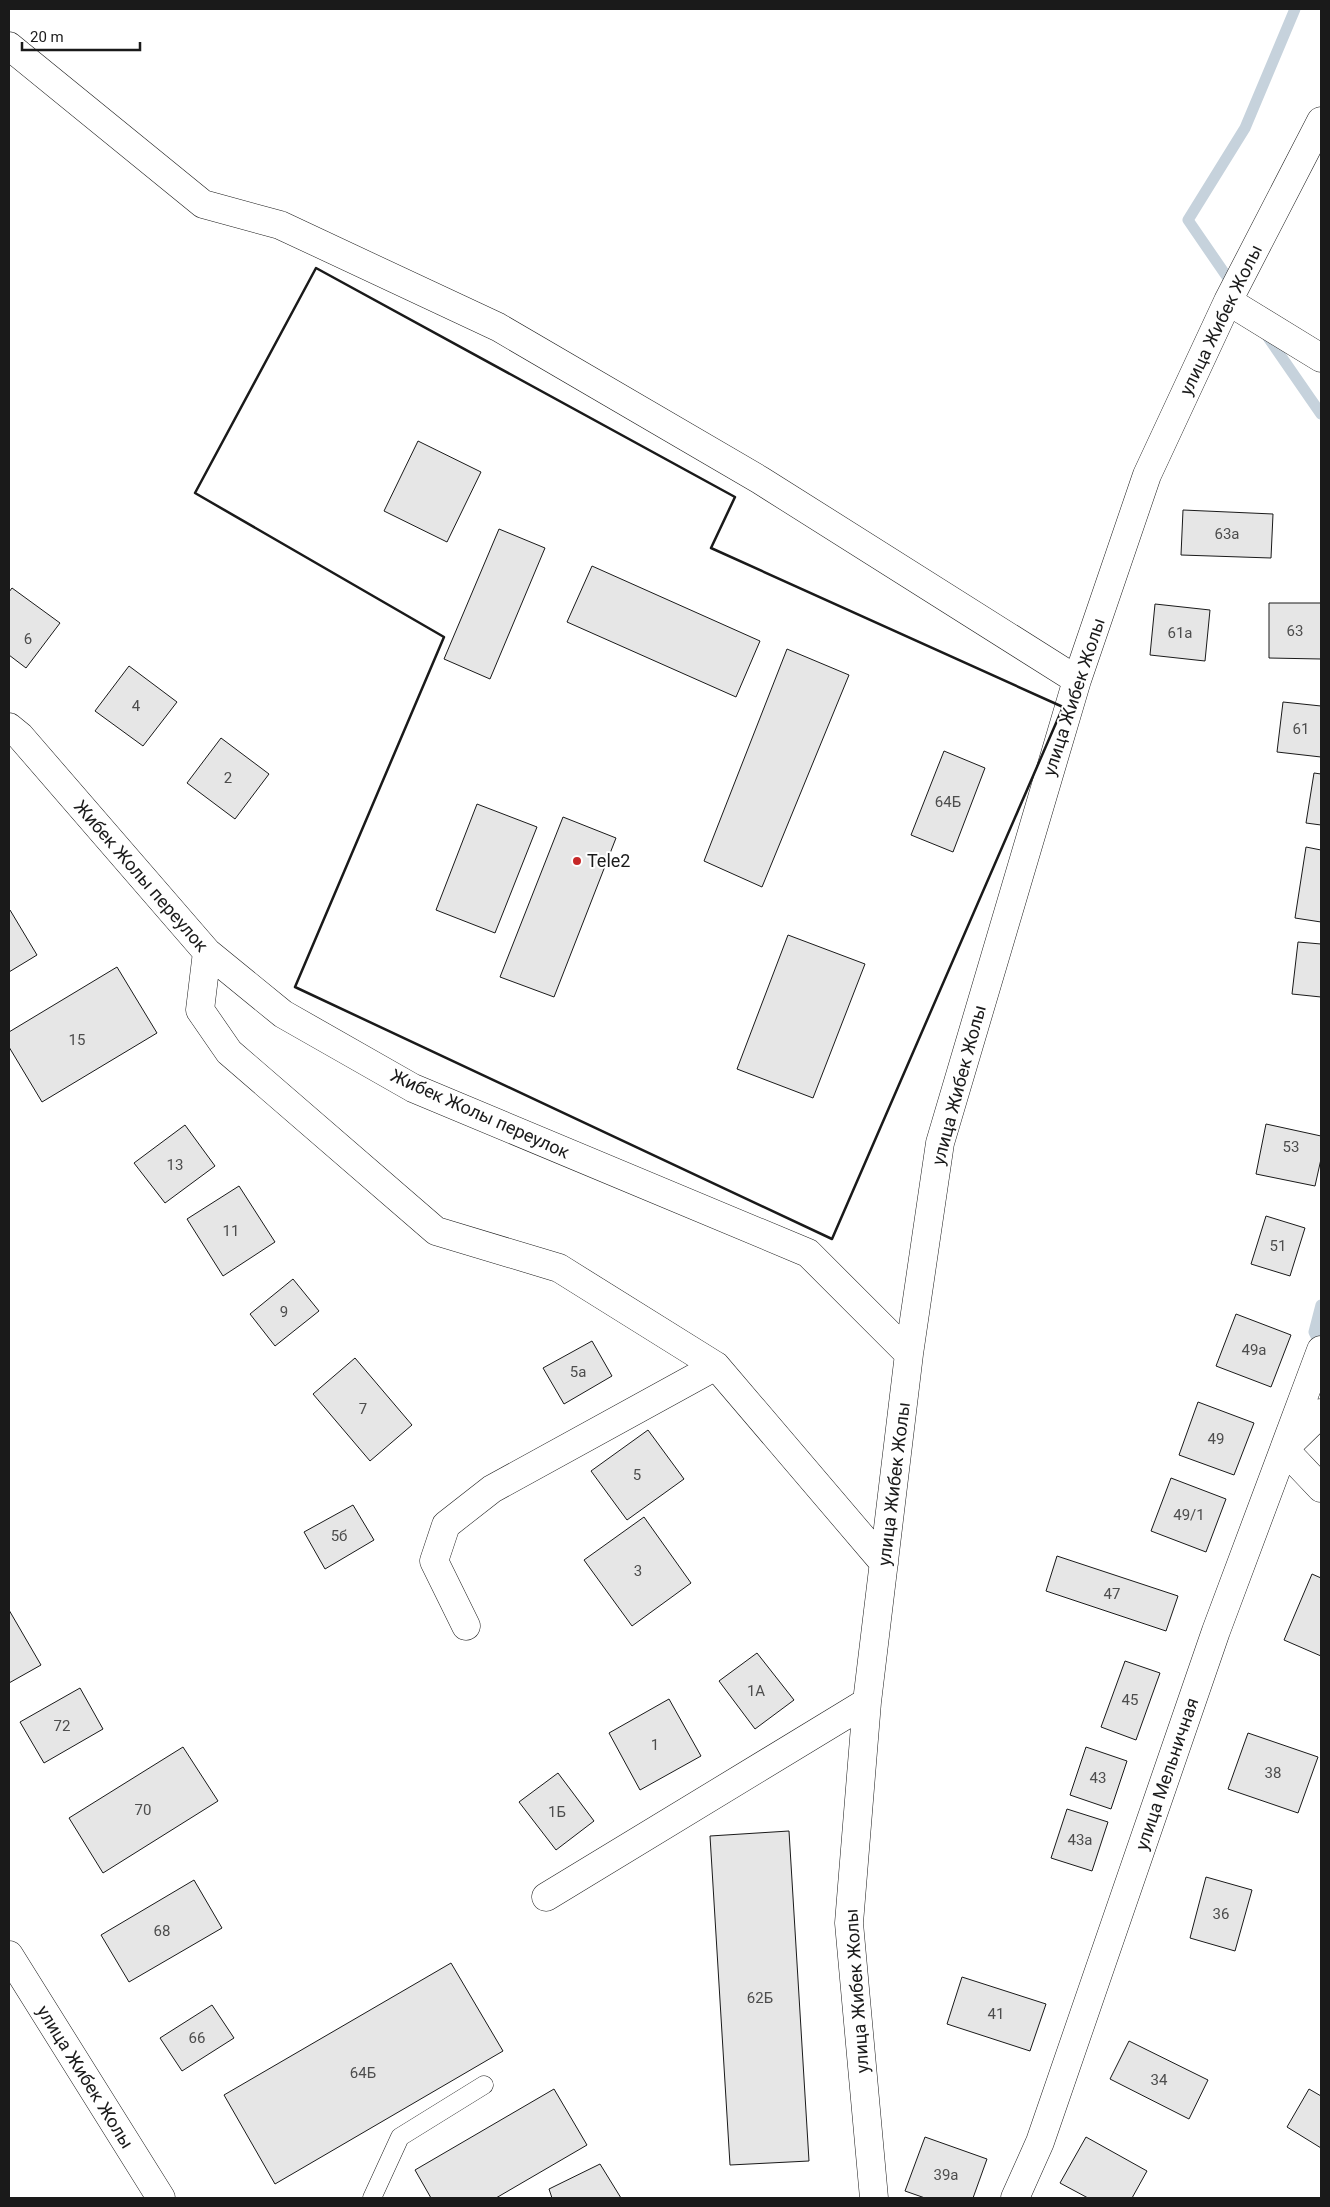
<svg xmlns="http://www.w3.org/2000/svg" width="1330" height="2207" viewBox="0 0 1330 2207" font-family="Roboto,sans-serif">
<rect width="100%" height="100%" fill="#fff"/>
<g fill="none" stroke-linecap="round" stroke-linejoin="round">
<!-- stream -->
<path stroke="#c6d2dc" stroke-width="11" d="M1234,287L1188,220L1245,128L1295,9
M1265,333L1321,414
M1321,1305L1314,1332L1321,1346"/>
</g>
<!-- building -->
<path fill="#e6e6e6" stroke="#1a1a1a" d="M418,441L481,472L447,542L384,511Z
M1183,510L1273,514L1271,558L1181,555Z
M499,529L545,548L490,679L444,659Z
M592,566L760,641L736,697L567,622Z
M12,588L60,623L26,668L9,655V592Z
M1269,603H1321V659L1269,658Z
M1155,604L1210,610L1205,661L1150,655Z
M787,649L849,675L762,887L704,861Z
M129,666L177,702L143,746L95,711Z
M1283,702L1321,706V757L1277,752Z
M221,738L269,774L235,819L187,783Z
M944,751L985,768L953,852L911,835Z
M1314,773L1321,774V825L1306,823Z
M477,804L537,827L495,933L436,910Z
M563,817L616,838L554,997L500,977Z
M1306,847L1321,850V922L1295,918Z
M10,910L37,955L9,972V911Z
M788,935L865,964L813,1098L737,1069Z
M1298,942L1321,944V997L1292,994Z
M117,967L157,1033L42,1102L9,1047V1032Z
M1266,1124L1321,1136V1159L1315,1186L1256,1174Z
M185,1125L215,1166L165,1203L134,1163Z
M239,1186L275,1242L223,1276L187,1219Z
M1266,1216L1305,1228L1290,1276L1251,1264Z
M293,1279L319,1311L275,1346L250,1314Z
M1236,1314L1291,1335L1271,1387L1216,1366Z
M592,1341L612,1376L564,1404L543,1368Z
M355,1358L412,1425L370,1461L313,1394Z
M1198,1402L1254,1423L1234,1475L1179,1455Z
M648,1430L684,1479L627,1520L591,1471Z
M1171,1478L1226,1499L1206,1552L1151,1531Z
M353,1505L374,1540L325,1569L304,1532Z
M644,1517L691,1583L632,1626L584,1560Z
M1057,1556L1178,1596L1166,1631L1046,1591Z
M1312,1574L1321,1578V1656L1284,1640Z
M9,1610L41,1665L9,1683Z
M757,1653L794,1700L755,1729L719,1681Z
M1125,1661L1160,1673L1136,1740L1101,1727Z
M80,1688L103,1729L44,1763L20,1722Z
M669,1699L701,1756L640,1790L609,1733Z
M1248,1733L1318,1757L1298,1813L1228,1789Z
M183,1747L218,1801L103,1873L69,1818Z
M1086,1747L1127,1761L1111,1809L1070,1795Z
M558,1773L594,1821L556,1850L519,1802Z
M1067,1809L1108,1822L1092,1871L1051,1858Z
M789,1831L809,2161L730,2165L710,1836Z
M1206,1877L1252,1890L1235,1951L1190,1938Z
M194,1880L222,1928L129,1982L101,1935Z
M451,1963L503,2051L275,2184L224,2095Z
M962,1977L1046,2004L1030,2051L947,2024Z
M212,2005L234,2038L182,2071L160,2038Z
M1129,2041L1208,2080L1189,2119L1110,2079Z
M554,2089L587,2145L496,2198H431L415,2170Z
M1309,2089L1321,2096V2148L1287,2127Z
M925,2137L987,2159L973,2198H925L905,2191Z
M1086,2137L1147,2171L1132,2198H1088L1060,2183Z
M600,2164L621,2198H552L549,2189Z"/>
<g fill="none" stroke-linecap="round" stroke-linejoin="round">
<!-- service casing -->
<g stroke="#1a1a1a" stroke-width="19">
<path id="service" d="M372,2198L400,2137L484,2085"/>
</g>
<!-- minor casing -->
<g stroke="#1a1a1a" stroke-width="29">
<path id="minor" d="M9,46L203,204L280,225L498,327L760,480L1077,680
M1228,301L1321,358
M9,727L20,736L207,952L283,1014L413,1088L808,1253L909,1354
M207,952L200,1010L229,1052L436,1231L559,1268L716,1366L884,1563
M1321,1413L1284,1449L1321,1488
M466,1626L434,1561L446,1525L492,1489L716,1366
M546,1897L867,1702
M874,2198L849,1923L867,1702L909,1354L940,1143L1077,680L1147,475L1228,301L1321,121
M1015,2198L1040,2142L1216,1631L1321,1350"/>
</g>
<!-- primary casing -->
<g stroke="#1a1a1a" stroke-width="29">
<path id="primary" d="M9,1955L161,2198"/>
</g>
<!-- service -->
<use href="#service" stroke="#fff" stroke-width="18"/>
<!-- minor -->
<use href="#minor" stroke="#fff" stroke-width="28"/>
<!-- primary -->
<use href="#primary" stroke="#fff" stroke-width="28"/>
<!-- wall -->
<path stroke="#1a1a1a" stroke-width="2.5" d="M316,268L735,497L711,548L1063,707L832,1239L295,987L444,637L195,493Z"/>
</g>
<!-- markers -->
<circle fill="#c62828" stroke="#fff" stroke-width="2" cx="577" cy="861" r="5"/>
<g text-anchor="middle" stroke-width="4" stroke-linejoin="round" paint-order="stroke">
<!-- number labels -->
<g font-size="15" fill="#4d4d4d">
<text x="1227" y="539">63а</text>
<text x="1295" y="636">63</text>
<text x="1180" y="638">61а</text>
<text x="28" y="644">6</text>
<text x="136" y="711">4</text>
<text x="1301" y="734">61</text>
<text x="228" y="783">2</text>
<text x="948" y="807">64Б</text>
<text x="77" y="1045">15</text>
<text x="1291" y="1152">53</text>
<text x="175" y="1170">13</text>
<text x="231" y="1236">11</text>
<text x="1278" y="1251">51</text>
<text x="284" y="1317">9</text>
<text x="1254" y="1355">49а</text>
<text x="578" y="1377">5а</text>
<text x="363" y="1414">7</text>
<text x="1216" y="1444">49</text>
<text x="637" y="1480">5</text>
<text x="1189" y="1520">49/1</text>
<text x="339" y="1541">5б</text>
<text x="638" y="1576">3</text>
<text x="1112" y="1599">47</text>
<text x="756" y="1696">1А</text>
<text x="1130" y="1705">45</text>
<text x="62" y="1731">72</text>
<text x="655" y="1750">1</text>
<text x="1273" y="1778">38</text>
<text x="1098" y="1783">43</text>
<text x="143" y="1815">70</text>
<text x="557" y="1817">1Б</text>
<text x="1080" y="1845">43а</text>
<text x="1221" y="1919">36</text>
<text x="162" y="1936">68</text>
<text x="760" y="2003">62Б</text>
<text x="996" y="2019">41</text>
<text x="197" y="2043">66</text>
<text x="363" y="2078">64Б</text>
<text x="1159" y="2085">34</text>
<text x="946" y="2180">39а</text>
</g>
<!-- street labels -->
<g font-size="18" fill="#1a1a1a" stroke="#fff">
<text transform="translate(1221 320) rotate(-64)" y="6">улица Жибек Жолы</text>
<text transform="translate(1074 697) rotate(-72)" y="6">улица Жибек Жолы</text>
<text transform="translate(141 876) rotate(49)" y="6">Жибек Жолы переулок</text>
<text transform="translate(959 1085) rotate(-75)" y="6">улица Жибек Жолы</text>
<text transform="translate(480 1114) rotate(24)" y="6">Жибек Жолы переулок</text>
<text transform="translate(894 1484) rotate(-83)" y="6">улица Жибек Жолы</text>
<text transform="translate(1167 1774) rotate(-71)" y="6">улица Мельничная</text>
<text transform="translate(857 1991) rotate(-94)" y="6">улица Жибек Жолы</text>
<text transform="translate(85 2077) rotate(58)" y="6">улица Жибек Жолы</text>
</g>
<!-- poi labels -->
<g font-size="18" fill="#1a1a1a" stroke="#fff" text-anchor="start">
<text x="587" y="867">Tele2</text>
</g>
</g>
<!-- border -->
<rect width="1330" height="2207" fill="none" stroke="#1a1a1a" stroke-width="20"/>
<!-- scale -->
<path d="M22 42v8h118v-8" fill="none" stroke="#1a1a1a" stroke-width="2.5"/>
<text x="30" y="42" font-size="15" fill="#1a1a1a" stroke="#ffffff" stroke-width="4" paint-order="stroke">20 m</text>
</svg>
